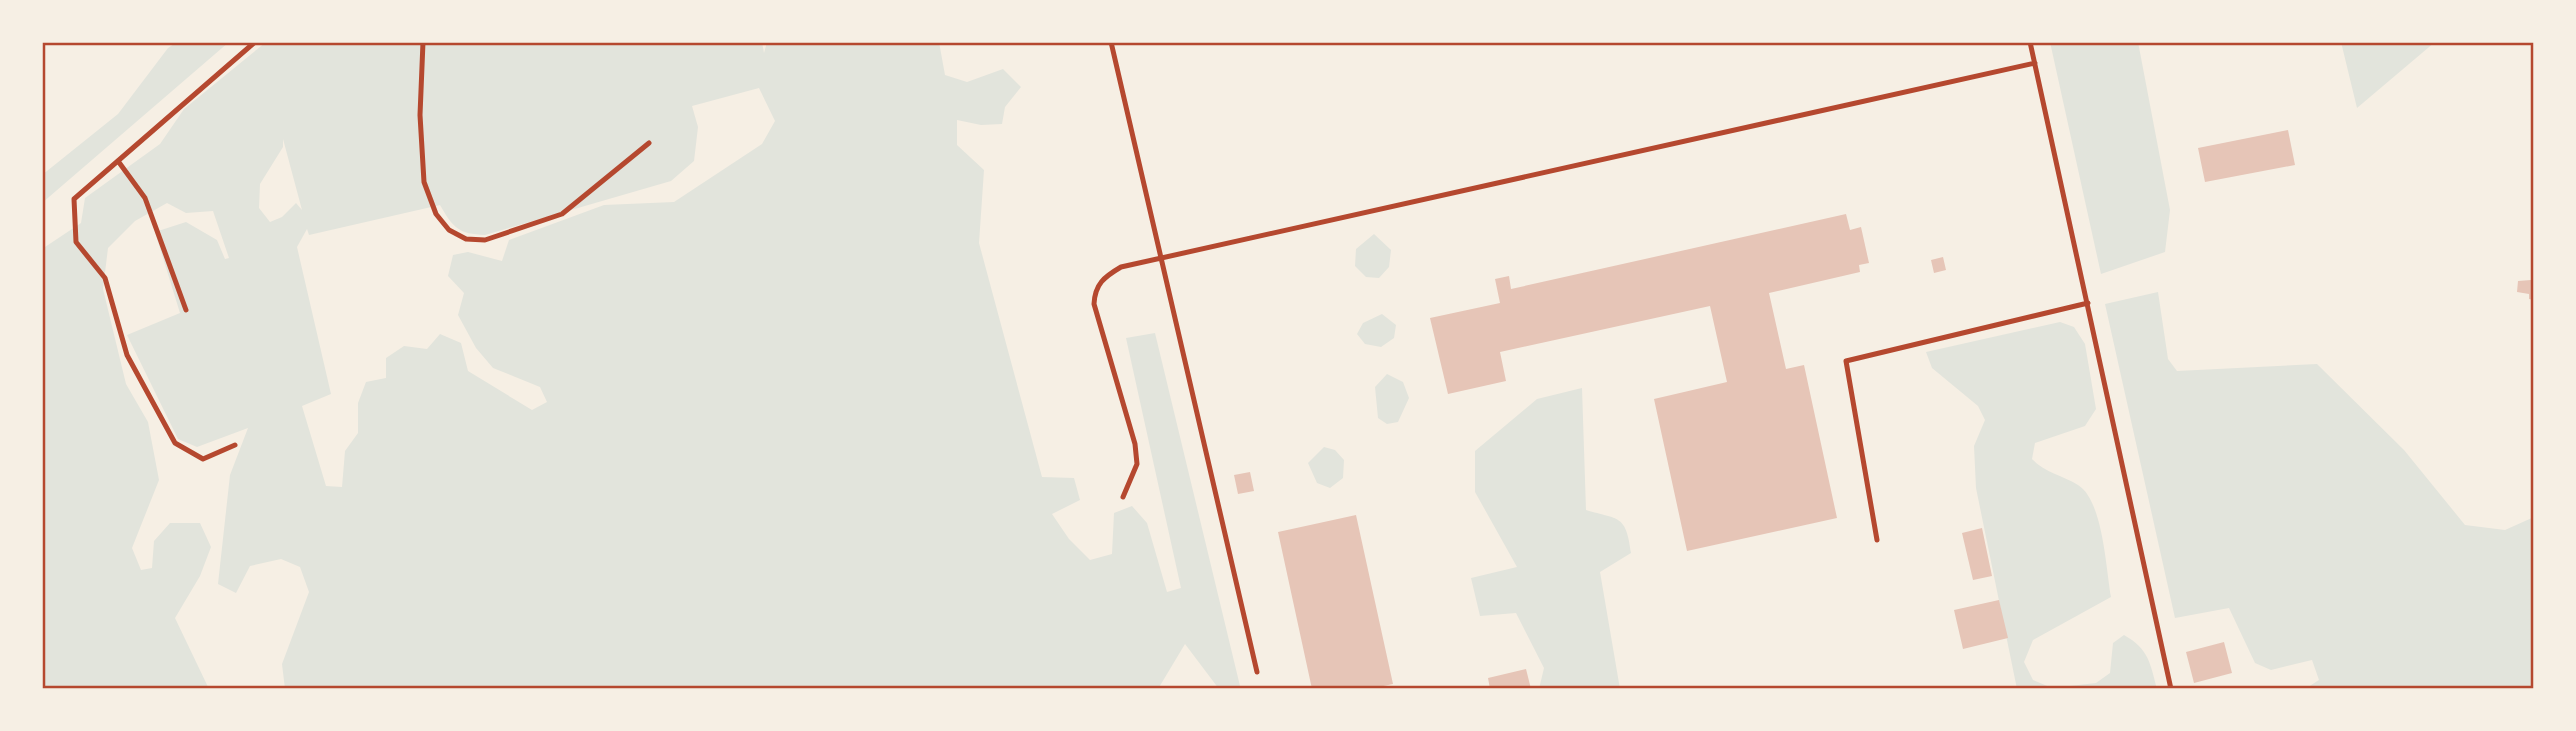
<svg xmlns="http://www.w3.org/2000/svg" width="2576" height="731" viewBox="0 0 2576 731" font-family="Barlow,sans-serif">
<rect width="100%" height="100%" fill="#f6efe4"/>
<!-- green -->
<path fill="#e2e4dc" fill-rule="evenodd" d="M177,42H229L42,203V175L118,114L168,48Z
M266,42H762L764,53L767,42H939L945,75L967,82L1003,69L1021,87L1005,107L1002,124L981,125L957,120V145L984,170L979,243L1042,477L1074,478L1080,500L1052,514L1069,539L1090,560L1112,554L1114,513L1132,506L1147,523L1167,592L1181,588L1126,338L1155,333L1240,686L1235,689H1219L1185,644L1158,689H285L282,664L309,592L300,567L281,559L250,566L236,593L218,584L230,475L248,428L197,447L178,439L127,335L180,313L155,232L186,222L217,240L225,259L229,258L213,211L186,213L167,203L135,221L108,248L103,289L126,384L148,422L159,480L132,548L141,570L152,568L154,541L170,523H200L211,547L200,576L175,618L209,689H42V249L81,223L85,198L160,144L184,109ZM759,88L775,121L762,144L674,202L604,205L509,240L502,261L468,252L453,255L448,276L464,293L458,315L476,348L493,368L540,387L547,402L532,410L468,371L461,343L440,334L427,349L404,346L386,358V378L366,382L358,403V433L345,451L342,487L326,486L302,406L331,394L297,247L307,229L309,235L440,205C453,228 459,234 485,235L671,181L694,161L698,127L692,106ZM283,139L302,210L296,203L282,217L270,222L259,208L260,184L283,147Z
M2050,42H2138L2170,210L2165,252L2101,274Z
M2341,42H2435L2357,108Z
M1374,234L1391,250L1389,267L1379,278L1366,277L1355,266L1356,249Z
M2158,292L2168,359L2177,371L2317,364L2404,450L2465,525L2505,530L2534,517V689H2305L2319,680L2312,660L2271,670L2255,663L2229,608L2175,618L2105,304Z
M1382,314L1396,325L1394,338L1381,347L1365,344L1357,334L1363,323Z
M2060,322L2074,327L2085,344L2096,409L2085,426L2035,443L2032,459C2045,473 2062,475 2078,485C2103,500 2106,569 2111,597L2033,640L2024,662L2033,680L2052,688L2096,683L2110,673L2113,643L2124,635C2149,649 2150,663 2157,689H2017L1976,488L1974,446L1985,420L1978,406L1932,368L1926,352Z
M1387,374L1403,382L1409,398L1398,422L1387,424L1378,418L1375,387Z
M1582,388L1586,510C1619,520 1626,514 1631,553L1600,572L1620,689H1539L1544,668L1516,613L1480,616L1471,578L1517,567L1475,492V451L1537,399Z
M1324,447L1335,450L1344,460L1343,478L1330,488L1317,483L1308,463Z"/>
<!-- building -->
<path fill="#e6c5b7" d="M2288,130L2295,165L2205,182L2198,148Z
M1846,214L1850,230L1861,227L1869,263L1859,265L1860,272L1769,293L1786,369L1804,365L1837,518L1687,551L1654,399L1727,382L1710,306L1500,352L1506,381L1448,394L1430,318L1500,303L1495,279L1509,276L1511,289Z
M1943,257L1946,270L1934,273L1931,260Z
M2531,280H2534V300L2529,299V294L2517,292L2518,281Z
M1250,472L1254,491L1238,494L1234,475Z
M1356,515L1393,684L1369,689H1312L1278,532Z
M1982,528L1992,576L1973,580L1962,533Z
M1999,600L2008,638L1963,649L1954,610Z
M2224,642L2232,673L2194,683L2186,652Z
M1526,669L1531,689H1490L1488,678Z"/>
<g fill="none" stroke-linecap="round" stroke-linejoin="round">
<!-- service -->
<path stroke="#b5482f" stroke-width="5" d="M423,42L420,115L424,182L436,214L449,230L466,239L485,240L562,214L649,143
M1111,42L1257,672
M2030,42L2171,689
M118,161L145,198L186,310
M235,445L203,459L175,443L127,355L105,278L76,242L74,199L255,42
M1123,497L1137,464L1135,444L1094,304C1095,284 1104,277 1121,267L2035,63
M1877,540L1846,361L2088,303"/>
</g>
<!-- border -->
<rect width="2576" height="731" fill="none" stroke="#f6efe4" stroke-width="88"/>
<rect x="44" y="44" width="2488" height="643" fill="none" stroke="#b5482f" stroke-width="2.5"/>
</svg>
